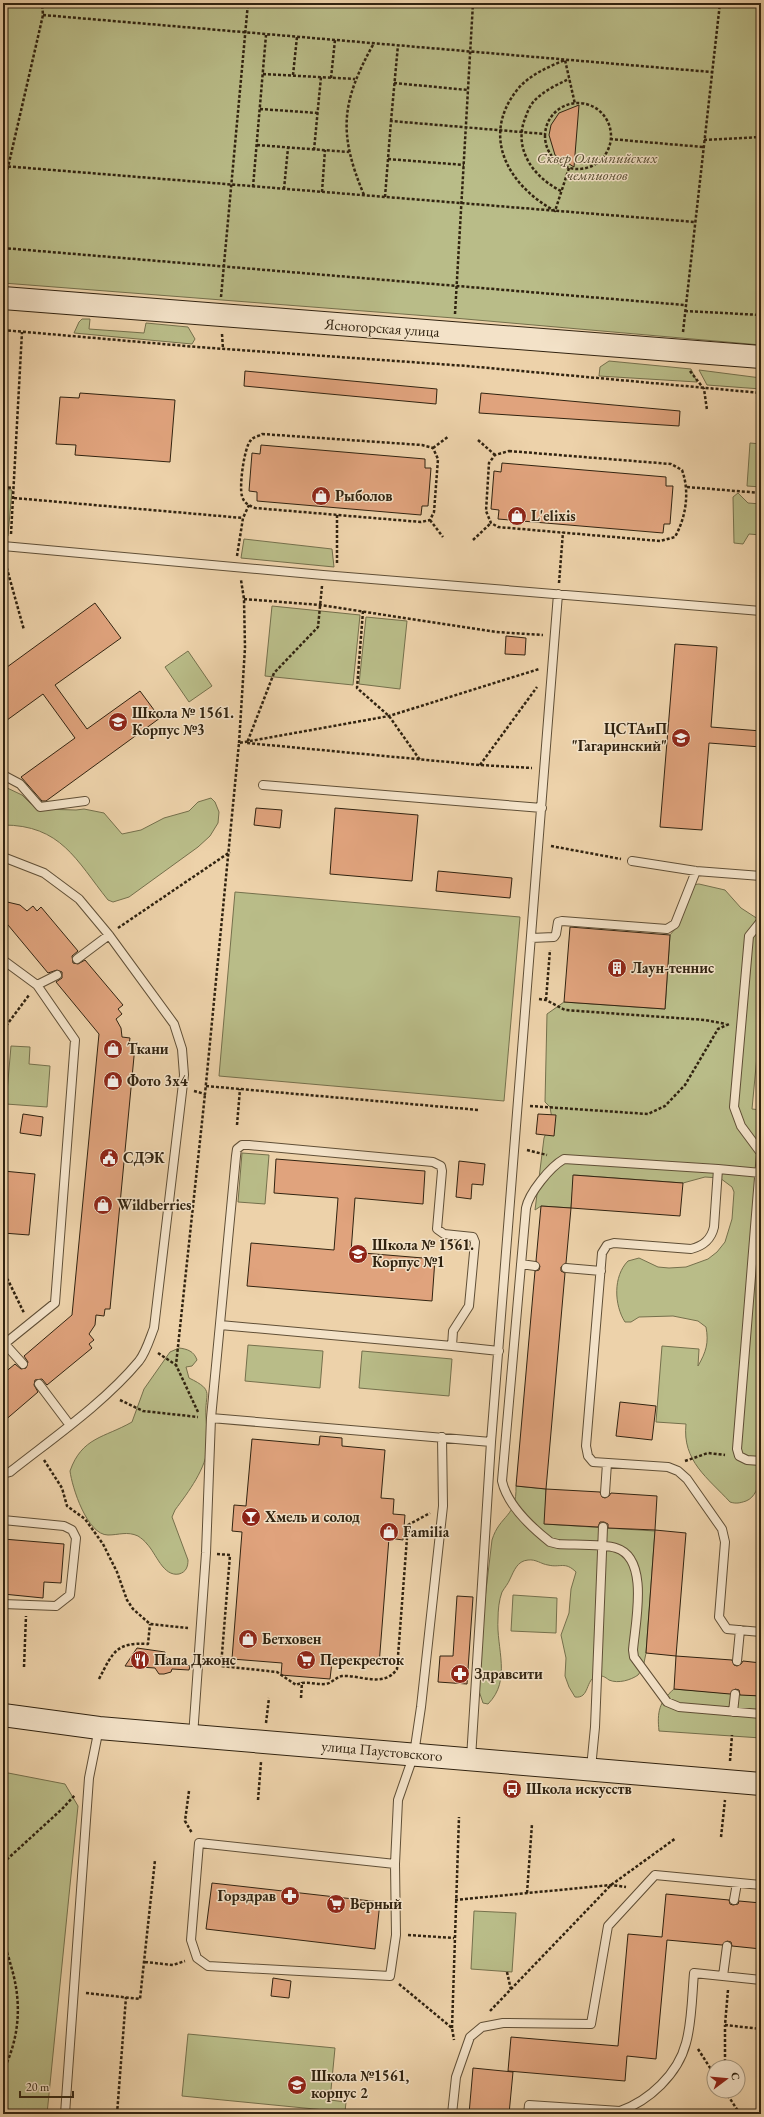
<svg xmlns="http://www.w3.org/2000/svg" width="764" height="2117" viewBox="0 0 764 2117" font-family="'EB Garamond',serif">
<rect width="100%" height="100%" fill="#edd2aa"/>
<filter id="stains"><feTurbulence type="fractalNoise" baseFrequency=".005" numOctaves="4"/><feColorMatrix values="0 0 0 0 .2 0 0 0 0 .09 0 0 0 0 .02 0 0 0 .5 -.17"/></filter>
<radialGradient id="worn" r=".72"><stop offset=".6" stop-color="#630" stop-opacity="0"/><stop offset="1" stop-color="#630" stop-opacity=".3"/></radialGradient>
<!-- green -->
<path fill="#b9bc88" stroke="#75704c" d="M3,3H761V345L454,318L3,283Z
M82,319H90L89,329L144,333L146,323L188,327L195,339L192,344L74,333L79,322Z
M609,361L691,369L697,382L599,376L600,367Z
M699,370L761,378V389L707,385Z
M750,443L761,444V487L747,486Z
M3,489L12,490L8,536H3Z
M738,493L748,503L761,504V535L749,534L743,544L734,543L733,497Z
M244,539L332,549L334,567L241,558Z
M272,606L360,615L353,685L265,676Z
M366,617L407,621L400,689L359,684Z
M188,651L212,686L189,702L165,667Z
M3,786L22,795L30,803L40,809L76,810L84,809L104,813L122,834L141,830L164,818L189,811L198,802L211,798L215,802L219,812L218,823L210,836L198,847L129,897L113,902L108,900C76,860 61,825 3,825Z
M699,884L725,890L741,908L761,921V1013L752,1109L761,1110V1404L758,1439L761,1440C761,1459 764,1494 746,1501C740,1503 736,1504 730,1502C708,1478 682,1461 686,1424L656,1422L662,1346L699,1349L698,1366C706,1352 709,1343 706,1327L698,1321L673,1316L639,1317L631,1322H625C614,1305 613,1276 628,1261L639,1258L658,1267L669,1268L686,1267L708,1259L717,1252L725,1242L732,1219L734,1192L732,1187L720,1178L705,1177L683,1183L574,1175L571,1208L541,1206L535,1210L544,1138L552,1119L550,1107L545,1102L547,1014L564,1002L665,1009L670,935C684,920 686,905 691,885Z
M235,892L520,917L504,1101L219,1076Z
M11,1046L30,1047L29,1064L50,1066L47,1107L6,1104Z
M242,1153L269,1155L265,1204L238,1202Z
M248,1345L323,1351L320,1388L245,1381Z
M179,1348C187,1349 194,1351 197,1360L192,1366L186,1367L189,1378C216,1391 204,1393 206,1417C206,1426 209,1436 208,1445C206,1469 189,1491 175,1510L172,1517L188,1560C188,1567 186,1572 179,1574C163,1577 156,1553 147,1544C145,1541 141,1538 138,1536C127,1531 119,1535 108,1535C87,1535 72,1487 70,1471C82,1437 104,1438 132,1422L144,1389L170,1352Z
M362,1351L452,1359L449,1396L359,1388Z
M516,1486L546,1489L545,1524L655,1531L646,1653L643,1668L638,1675C631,1680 618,1684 609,1680C605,1677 602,1675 597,1676C585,1679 590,1699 575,1697L569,1687L565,1676L566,1658L561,1635L569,1613L571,1589L576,1572C565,1561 560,1568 548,1565C541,1564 536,1559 528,1560C517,1561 514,1571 510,1579C508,1584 505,1587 502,1592C499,1600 498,1610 498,1619C496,1648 512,1680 488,1704L483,1703L479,1691L482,1624L492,1540C500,1514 517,1518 516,1486Z
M513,1595L557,1598L556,1633L511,1631Z
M674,1689L761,1696V1738L659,1731C657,1712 659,1702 674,1689Z
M3,1772L65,1784L78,1806L47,2114H3Z
M474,1911L516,1913L512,1972L471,1969Z
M188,2034L335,2048L330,2100L346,2102L345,2112L182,2096Z"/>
<!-- building -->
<path fill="#e0a37d" stroke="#312310" d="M579,105L574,167L555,155L549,135L551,125L559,113Z
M245,371L437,389L436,404L244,386Z
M80,393L175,400L170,462L75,455L76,445L56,444L60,397L79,398Z
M481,393L680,411L679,426L479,413Z
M261,445L425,459V468H431L428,506H422L421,515L257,501V492L249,491L252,453L260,454Z
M502,463L666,477V486H673L670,524H664L663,533L498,519L499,510L491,509L494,471L501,472Z
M95,603L121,638L55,685L87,729L140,691L160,718L46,801H42L21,777L75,738L43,694L3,723V670Z
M506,636L526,638L525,655L505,654Z
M675,644L717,647L711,727L761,731V747L709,743L702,830L660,827Z
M256,808L282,810L280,828L254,825Z
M335,808L418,815L412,881L330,874Z
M438,871L512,878L510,898L436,891Z
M3,901L20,905L27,911L33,906L37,911L41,907L78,951L72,956L73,963L78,964L85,960L123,1005L118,1009L122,1014L116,1019L121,1028L122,1037L130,1038L129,1045L135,1046L110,1309H105L104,1316L96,1315L95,1325L89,1334L94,1340L89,1344L92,1348L47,1385L42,1379L35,1380L34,1385L38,1392L3,1422V1374L15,1364L21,1369L26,1368L28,1362L24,1356L72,1315L99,1034L56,982L62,978V972L57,970L48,973L3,919Z
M570,927L670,935L665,1009L564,1002Z
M23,1114L43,1117L41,1136L20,1133Z
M538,1114L556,1115L554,1136L536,1134Z
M276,1159L425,1171L423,1204L355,1198L351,1252L435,1259L432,1301L247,1286L251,1243L334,1250L338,1198L274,1193Z
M459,1161L485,1164L483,1185L472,1184L471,1199L456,1197Z
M3,1171L35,1174L29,1235L3,1233Z
M573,1175L683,1183L680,1216L571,1208Z
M541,1206L571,1208L566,1263L561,1267V1271L565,1273L546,1489L516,1486L535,1271L539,1270L540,1266L536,1261Z
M620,1402L656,1406L652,1440L616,1436Z
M320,1436L342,1438V1446L385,1450L381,1498L394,1499L393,1514L405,1515L403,1540L389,1538L379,1665L332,1662L330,1679L281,1675L282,1663L232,1659L242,1532L232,1531L234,1505L246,1506L252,1439L319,1445Z
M546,1489L600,1492L602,1497L605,1498L609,1496L611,1493L657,1496L655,1530L608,1528V1524L604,1522H600L598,1527L544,1524Z
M655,1530L686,1533L676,1656L646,1653Z
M3,1539L64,1544L61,1583L44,1582L43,1598L3,1594Z
M457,1596L473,1597L467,1684L438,1682L440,1656H453Z
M137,1648L165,1652V1657L190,1666L189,1670L172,1669L171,1672L164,1674H159L155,1668L125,1666Z
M676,1656L732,1660L734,1665L737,1666L741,1664L743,1661L761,1663V1696L740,1695L739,1690L735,1689L730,1694L674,1689Z
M212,1883L380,1902L375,1949L206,1929Z
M666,1894L729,1900L730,1904L733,1905L738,1904L739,1901L761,1903V1949L732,1946L731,1942L727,1941L722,1945L667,1940L656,2059L627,2056L625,2081L508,2071L511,2037L618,2046L628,1934L662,1937Z
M273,1978L291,1981L289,1998L271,1996Z
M473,2068L513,2072L509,2114H469Z"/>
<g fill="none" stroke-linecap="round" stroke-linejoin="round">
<!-- service casing -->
<g stroke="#604f36" stroke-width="10">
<path id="service" d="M3,546L323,575L761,611
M3,775L20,784L40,807L85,801
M263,785L542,808
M3,857L44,873L79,899L109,935L174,1024L182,1049L184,1075L154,1328C150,1338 146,1352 139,1361C104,1403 53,1438 10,1472L3,1474
M632,861L696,871L761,876
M761,921L749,936L734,1107L741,1126L761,1153L737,1449L739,1456L747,1460L761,1461
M531,938L554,937L556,934L558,922L562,921L667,929L675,924L696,871
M77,959L109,935
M3,960L37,985L75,1040L55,1303L3,1345
M37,985L57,975
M718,1169L564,1159C550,1167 529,1193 526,1208L502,1481C507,1504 531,1527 550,1542L558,1544C572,1545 604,1544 616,1548C650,1558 635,1624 633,1650L634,1657L667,1702L679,1707L761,1714
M761,1173L718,1169L714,1227C711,1240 703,1246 691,1249L614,1243L607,1245L602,1253L586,1446L588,1456L593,1462L668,1467L678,1471L687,1479L722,1529L725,1542L719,1617L727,1629L761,1632
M521,1264L535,1266
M566,1268L601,1271
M4,1343L23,1364
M452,1346L499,1351
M39,1384L69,1424
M211,1418L236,1156L237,1149L242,1145H249L433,1162L441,1166L442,1171L437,1229L444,1234L473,1237L475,1242L469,1306L453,1331L452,1346L220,1325
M605,1493L607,1463
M3,1520L64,1526L72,1530L76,1538L70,1595L56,1606L3,1604
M737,1661L740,1630
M733,1712L735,1694
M193,1736L206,1553L211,1418L491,1442
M471,1758L491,1442L558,594
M591,1768L595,1727L603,1527
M395,1864L199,1843L191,1940L197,1958L208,1966L390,1976L396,1935L395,1864L398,1800L414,1754L421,1707L443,1506L442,1437
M734,1900L737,1883
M723,1976L727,1946
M65,2114L89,1778L99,1728
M452,2114L456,2077L470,2037L482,2027L503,2023L591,2024L608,1926L655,1875L761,1885
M528,2114L529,2105L620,2111C649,2101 678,2074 686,2043C692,2022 692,1995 694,1973L761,1980"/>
</g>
<!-- secondary casing -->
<g stroke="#312310" stroke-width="24">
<path id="secondary" d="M3,298L761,357
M3,1715L99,1728L761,1784"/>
</g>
<!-- path -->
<path stroke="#312310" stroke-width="2.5" stroke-dasharray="3 2" stroke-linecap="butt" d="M755,3L761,10
M43,15L711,72
M263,74L355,79
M293,75L297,37
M331,78L335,40
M394,83L468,90
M545 136a33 33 0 1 1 66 0a33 33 0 1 1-66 0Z
M260,109L318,113
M391,121L398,45
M610,139L703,147
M704,140L761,137
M257,145L349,152
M314,150L321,77
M388,159L464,165
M3,166L695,222
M569,168L555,211C509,186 480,137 517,90C529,75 548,67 565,60L575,104
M253,187L266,35
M3,189L43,15L42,3
M284,189L288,148
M561,191C533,177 512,148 526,116C528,110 531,104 535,100C544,91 558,84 569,79
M322,192L325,150
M364,195C338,133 341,102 374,43
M385,197L391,121L545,134
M3,248L685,305
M221,297L248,3
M685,311L761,315
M455,314L473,3
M3,330L197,347L467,366L761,393
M683,332L720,3
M222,334L223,349
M690,371L704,389L707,410
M262,434L422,445L433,448L438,459L434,512L430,520L421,522L255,508C248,505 244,503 242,496C239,487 244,447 251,440C253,437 259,436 262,434Z
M478,440L495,455
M433,448L449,436
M509,451L671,464L682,470C690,492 686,517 675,537L660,541L498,527L491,523L486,511L489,463L495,455Z
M3,487L14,488
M687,487L761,493
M14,498L243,518
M337,515V564
M430,520L443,537
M11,534L22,332
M473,540L491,523
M237,556L243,518L249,505
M4,558L24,630
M559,583L563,532
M322,586L318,627L274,673L247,743L480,765L532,768
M244,599L320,605L496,632L543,635
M363,611L357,688L389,716L420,760
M239,743L245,648L244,599L241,580
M480,765L537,687
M551,846L621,859
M118,928L230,852
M539,999L546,1000L565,1010L705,1020L726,1024
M546,1000L550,950
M3,1030L29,995
M206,1086L479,1110
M194,1091L205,1094L239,743L389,716L539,669
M530,1106L648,1114L665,1106L685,1085L718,1029L729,1024
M237,1125L240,1089
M527,1150L547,1155
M3,1275L8,1280L24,1313
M158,1353L176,1365
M120,1400L143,1411L198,1417
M198,1412L176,1365L205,1094
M44,1460L62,1488L67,1506L85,1519L103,1544L117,1572L127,1600L133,1609L150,1624L188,1628
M685,1461L708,1453L725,1455
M217,1554L230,1555L221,1666L277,1672L296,1685C306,1680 315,1685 326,1684C332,1683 336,1677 342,1676C361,1675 384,1688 397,1669L408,1525L430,1513
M24,1667L26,1616
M99,1679C113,1652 116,1642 148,1644L150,1624
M301,1698L302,1682
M266,1723L269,1698
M730,1761L732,1735
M189,1791L185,1821L192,1833
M258,1800L261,1762
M721,1837L725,1800
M3,1863L62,1809L75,1795
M527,1893L532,1824
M455,1900L611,1885L626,1887
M408,1935L454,1938
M3,1943C7,1950 9,1959 11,1966C22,2002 20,2037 3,2071
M145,1962L173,1965L185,1961
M507,1972L511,1990
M399,1984L452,2028L454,2040
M728,1990L725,2025L761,2029
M86,1993L140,1999L155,1860
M490,2011L611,1885L676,1838
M452,2028L459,1817
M698,2049L714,2074
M725,2067V2025
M725,2091L740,2114
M117,2114L126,1997
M177,2114H183"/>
<!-- service -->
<use href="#service" stroke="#f3e2c8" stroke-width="8"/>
<!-- secondary -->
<use href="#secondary" stroke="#f3e2c8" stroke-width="22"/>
</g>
<!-- icons -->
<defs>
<g id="shop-disc" transform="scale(1)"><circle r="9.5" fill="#8f2418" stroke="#f3e2c8"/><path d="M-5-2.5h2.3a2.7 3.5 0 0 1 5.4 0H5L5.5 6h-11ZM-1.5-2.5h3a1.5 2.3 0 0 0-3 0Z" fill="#fff"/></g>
<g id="school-disc" transform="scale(1)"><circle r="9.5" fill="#8f2418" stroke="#f3e2c8"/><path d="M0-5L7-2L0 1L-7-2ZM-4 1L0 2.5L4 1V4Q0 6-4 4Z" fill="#fff"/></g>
<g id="university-disc" transform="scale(1)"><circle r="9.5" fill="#8f2418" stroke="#f3e2c8"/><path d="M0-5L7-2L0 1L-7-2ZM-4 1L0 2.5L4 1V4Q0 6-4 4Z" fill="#fff"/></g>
<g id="building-disc" transform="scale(1)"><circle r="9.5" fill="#8f2418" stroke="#f3e2c8"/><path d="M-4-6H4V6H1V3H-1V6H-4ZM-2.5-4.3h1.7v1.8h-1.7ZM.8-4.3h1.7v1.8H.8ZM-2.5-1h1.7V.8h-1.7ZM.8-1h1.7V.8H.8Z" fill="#fff"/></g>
<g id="civic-disc" transform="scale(1)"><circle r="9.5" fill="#8f2418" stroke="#f3e2c8"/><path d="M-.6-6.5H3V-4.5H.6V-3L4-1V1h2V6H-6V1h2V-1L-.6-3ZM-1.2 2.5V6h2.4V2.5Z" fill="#fff"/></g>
<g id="bar-disc" transform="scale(1)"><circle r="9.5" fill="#8f2418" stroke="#f3e2c8"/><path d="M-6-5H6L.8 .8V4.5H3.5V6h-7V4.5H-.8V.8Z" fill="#fff"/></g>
<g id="restaurant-disc" transform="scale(1)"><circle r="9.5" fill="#8f2418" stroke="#f3e2c8"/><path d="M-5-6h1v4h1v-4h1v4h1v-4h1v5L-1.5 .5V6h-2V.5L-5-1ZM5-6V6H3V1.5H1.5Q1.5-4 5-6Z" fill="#fff"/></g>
<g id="supermarket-disc" transform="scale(1)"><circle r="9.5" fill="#8f2418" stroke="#f3e2c8"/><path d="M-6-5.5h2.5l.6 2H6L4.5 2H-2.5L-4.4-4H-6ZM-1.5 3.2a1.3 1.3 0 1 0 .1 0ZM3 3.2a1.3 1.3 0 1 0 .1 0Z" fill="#fff"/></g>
<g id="pharmacy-disc" transform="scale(1)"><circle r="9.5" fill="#8f2418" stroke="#f3e2c8"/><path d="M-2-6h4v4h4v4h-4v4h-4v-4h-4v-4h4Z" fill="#fff"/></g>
<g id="bus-disc" transform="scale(1)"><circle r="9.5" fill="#8f2418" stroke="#f3e2c8"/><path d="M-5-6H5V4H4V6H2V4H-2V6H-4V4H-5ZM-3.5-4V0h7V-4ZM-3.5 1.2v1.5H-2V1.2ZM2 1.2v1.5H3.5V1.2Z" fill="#fff"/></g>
</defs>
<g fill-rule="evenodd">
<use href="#shop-disc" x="321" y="496"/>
<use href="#shop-disc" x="517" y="516"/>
<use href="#school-disc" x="118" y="722"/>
<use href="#university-disc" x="681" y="738"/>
<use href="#building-disc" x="617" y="968"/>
<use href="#shop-disc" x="113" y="1049"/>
<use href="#shop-disc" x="113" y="1081"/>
<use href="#civic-disc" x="109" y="1158"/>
<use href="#shop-disc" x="103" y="1205"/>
<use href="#school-disc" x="358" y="1254"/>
<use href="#bar-disc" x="251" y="1517"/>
<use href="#shop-disc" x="389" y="1532"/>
<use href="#shop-disc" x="248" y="1639"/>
<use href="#restaurant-disc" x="140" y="1660"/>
<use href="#supermarket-disc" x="306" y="1660"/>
<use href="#pharmacy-disc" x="460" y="1674"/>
<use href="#bus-disc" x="512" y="1789"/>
<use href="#pharmacy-disc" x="290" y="1896"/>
<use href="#supermarket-disc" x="336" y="1904"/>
<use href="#school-disc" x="297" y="2085"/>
</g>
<g text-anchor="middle" stroke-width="3" stroke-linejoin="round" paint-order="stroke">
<!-- park labels -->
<g font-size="15" font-style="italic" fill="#53492e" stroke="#f3e2c8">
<text x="597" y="163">Сквер Олимпийских<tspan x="597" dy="17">чемпионов</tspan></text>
</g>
<!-- street labels -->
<g font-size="15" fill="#312310" stroke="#f3e2c8">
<text transform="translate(382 328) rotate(4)" y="5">Ясногорская улица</text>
<text transform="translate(382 1751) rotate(5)" y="5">улица Паустовского</text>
</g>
<!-- poi labels -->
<g font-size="15" font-weight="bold" fill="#312310" stroke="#f3e2c8" text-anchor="start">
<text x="335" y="501">Рыболов</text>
<text x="531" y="521">L'elixis</text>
<text x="132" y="718">Школа № 1561.<tspan x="132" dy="17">Корпус №3</tspan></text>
<text x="667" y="734" text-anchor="end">ЦСТАиП<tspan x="667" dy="17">"Гагаринский"</tspan></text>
<text x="631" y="973">Лаун-теннис</text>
<text x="127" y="1054">Ткани</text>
<text x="127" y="1086">Фото 3х4</text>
<text x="123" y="1163">СДЭК</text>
<text x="117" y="1210">Wildberries</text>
<text x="372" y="1250">Школа № 1561.<tspan x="372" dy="17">Корпус №1</tspan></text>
<text x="265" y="1522">Хмель и солод</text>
<text x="403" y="1537">Familia</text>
<text x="262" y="1644">Бетховен</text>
<text x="154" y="1665">Папа Джонс</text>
<text x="320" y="1665">Перекресток</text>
<text x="474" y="1679">Здравсити</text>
<text x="526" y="1794">Школа искусств</text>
<text x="276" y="1901" text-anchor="end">Горздрав</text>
<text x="350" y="1909">Верный</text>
<text x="311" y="2081">Школа №1561,<tspan x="311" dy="17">корпус 2</tspan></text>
</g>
</g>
<!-- margin -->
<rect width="764" height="2117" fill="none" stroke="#edd2aa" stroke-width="16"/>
<rect x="4" y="4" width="756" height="2109" fill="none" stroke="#312310" stroke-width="2"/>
<rect x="8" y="8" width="748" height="2101" fill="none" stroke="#312310"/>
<!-- north arrow -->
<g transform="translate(726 2079) rotate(74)"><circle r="19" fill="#f3e2c8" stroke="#a5967e"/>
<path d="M0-3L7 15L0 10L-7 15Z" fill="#8f2418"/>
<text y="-6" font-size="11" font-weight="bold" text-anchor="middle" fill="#312310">С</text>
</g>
<!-- scale -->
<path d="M20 2091v6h53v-6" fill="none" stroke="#312310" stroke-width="2"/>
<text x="26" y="2091" font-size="12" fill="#312310" stroke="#f3e2c8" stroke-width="3" paint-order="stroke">20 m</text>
<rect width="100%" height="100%" filter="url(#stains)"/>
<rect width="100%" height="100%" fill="url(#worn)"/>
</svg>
